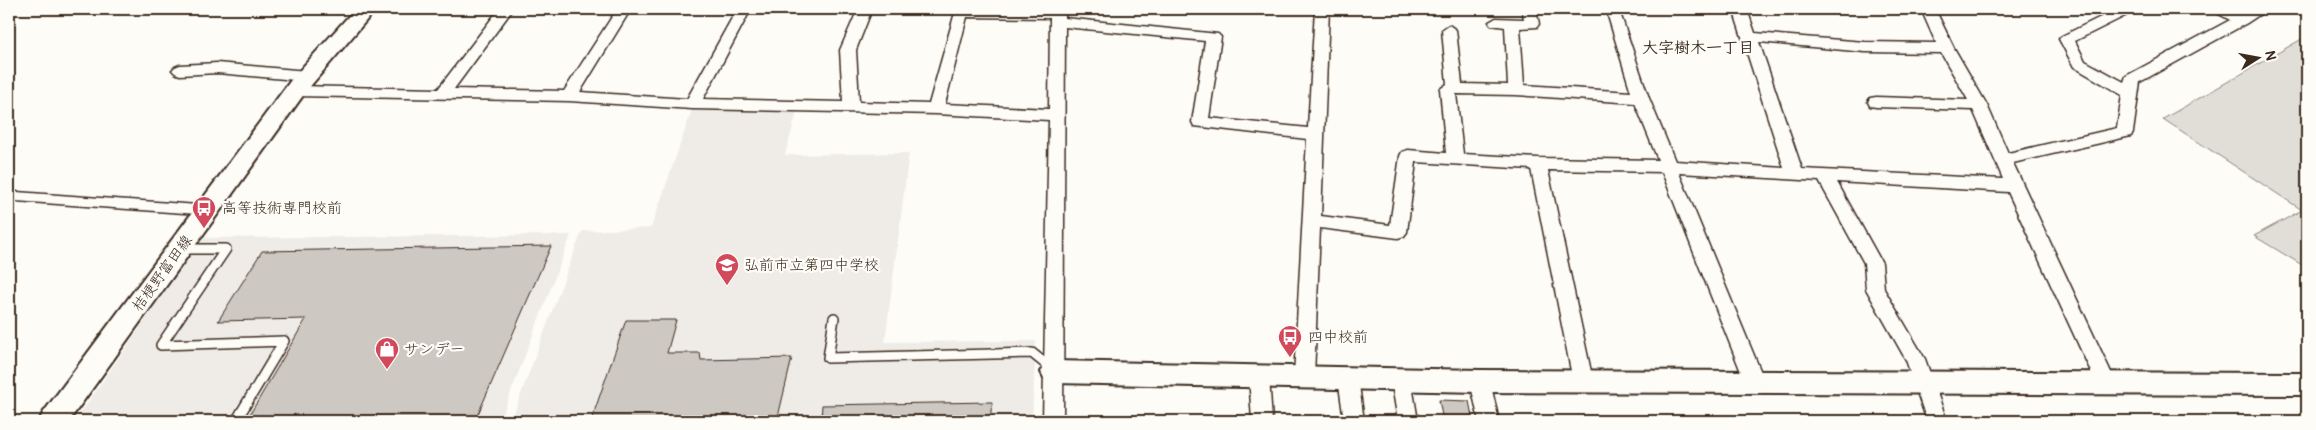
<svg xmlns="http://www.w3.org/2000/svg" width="2316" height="430" viewBox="0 0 2316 430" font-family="Pangolin,'Klee One',sans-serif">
<rect width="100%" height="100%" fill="#fdfcf7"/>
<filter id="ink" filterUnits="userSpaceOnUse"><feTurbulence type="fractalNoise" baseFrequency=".02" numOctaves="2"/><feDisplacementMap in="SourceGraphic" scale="10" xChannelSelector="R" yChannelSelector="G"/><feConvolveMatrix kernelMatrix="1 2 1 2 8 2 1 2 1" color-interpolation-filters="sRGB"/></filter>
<g filter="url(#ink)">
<!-- built -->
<path fill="#efece7" d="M692,110L797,112L785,155L909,153L885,342L1036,341L1032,421H511L582,231L651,228Z
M571,235L500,421H75L202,238Z"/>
<!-- green -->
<path fill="#e1ded7" stroke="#8e847a" d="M2307,36V268L2254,236L2302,210L2163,119Z"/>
<!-- building -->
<path fill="#cdc8c2" stroke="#3b2a1e" d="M551,246L475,421H246L306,319L218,321L262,251Z
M626,320H676L667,353H700L701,360L792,358L777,421H591Z
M1439,400L1469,401L1473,421H1443Z
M992,402L990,421H821L822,405Z"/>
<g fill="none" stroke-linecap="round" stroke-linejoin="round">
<!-- lane casing -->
<g stroke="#3b2a1e" stroke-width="12">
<path id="lane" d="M9,196L205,210
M183,249H226
M834,318L828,358L1032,353L1053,370
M161,345L284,341
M161,345L226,249
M236,421L284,341"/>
</g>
<!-- street casing -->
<g stroke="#3b2a1e" stroke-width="3">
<path id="street" d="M499,9H513L454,89L564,91L617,9H631L580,92L687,99L737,9H751L703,99L843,102L840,50L858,9H872L856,50L859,102L929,104L956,9H1065V18L1218,34L1221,37L1209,118L1308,128L1315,9H1329L1321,216L1390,225L1400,156L1402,152L1408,150L1446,153L1440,89L1447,84L1442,30L1449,25L1456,30L1462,84L1508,85L1505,27L1491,25L1489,22L1496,18L1524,19L1522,9H1536L1539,24L1537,27L1520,28L1524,85L1631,92L1608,16L1615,12L1620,13L1649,98L1675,161L1784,168L1733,9H1747L1755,33L1865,42L1936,43L1921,9H1935L1954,48L1987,105L2008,153L2117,128L2122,95L2074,67L2059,39L2062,36L2117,9H2135L2133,12L2075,41L2085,61L2124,82L2126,76L2230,20L2215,12L2213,9H2231L2241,14L2251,9H2268L2247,23L2140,82L2133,132L2131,136L2013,163L2116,383L2113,389L2106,391L2099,389L2008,192L1837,182L1882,263L1884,289L1925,359L1947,421H1927L1906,360L1866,289L1864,263L1819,181L1679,173L1765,382L1762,388L1755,390L1748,388L1745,382L1662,172L1548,170L1593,381L1590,387L1583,389L1576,387L1573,381L1531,169L1416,162L1407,232L1404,236L1398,238L1320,228L1314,377L1311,383L1304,385L1297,383L1294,377L1307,139L1194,126L1192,122L1205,41L1065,27L1063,421H1043L1049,120L936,114L692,109L569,101L295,96L289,95L287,91L289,87L295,86L438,89ZM967,17L1050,18L1049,109L945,104ZM1759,42L1865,52L1941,53L1968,100L1876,97L1870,98L1868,102L1870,106L1876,107L1973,110L2003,179L1802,169ZM1456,94L1516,95L1635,103L1658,160L1538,158L1463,154Z
M217,63L307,71L313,73L315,76L313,79L307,81L217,73L180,75L175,73L172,70L175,67L180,65Z
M1259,368L1266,370L1269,376L1272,421H1252L1249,376L1252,370Z
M1348,370L1355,372L1358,378L1364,421H1344L1338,378L1341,372Z
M1401,371L1408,373L1411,379L1418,421H1398L1391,379L1394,373Z
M1480,373L1487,375L1490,381L1499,421H1479L1470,381L1473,375Z"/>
</g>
<!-- secondary casing -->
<g stroke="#3b2a1e" stroke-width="4">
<path id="secondary" d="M355,9H376L307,90L69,421H39L43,413L291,80Z
M1055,361L1480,370L2307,373V395L1480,392L1055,383L1045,380L1041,372L1045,364Z"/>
</g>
<!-- lane -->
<use href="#lane" stroke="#fdfcf7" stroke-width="9"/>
<!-- street -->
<use href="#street" fill="#fdfcf7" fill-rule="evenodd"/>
<!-- secondary -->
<use href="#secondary" fill="#fdfcf7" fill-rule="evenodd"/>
</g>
</g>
<!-- icons -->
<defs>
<g id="bus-pin" transform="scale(1.25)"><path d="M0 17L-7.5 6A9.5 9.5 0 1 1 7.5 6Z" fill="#d1495b" stroke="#fdfcf7"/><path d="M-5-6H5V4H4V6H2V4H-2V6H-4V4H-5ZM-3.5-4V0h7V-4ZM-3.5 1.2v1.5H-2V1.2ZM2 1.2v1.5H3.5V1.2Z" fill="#fff"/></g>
<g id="school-pin" transform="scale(1.25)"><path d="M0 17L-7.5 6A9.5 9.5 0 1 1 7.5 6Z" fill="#d1495b" stroke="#fdfcf7"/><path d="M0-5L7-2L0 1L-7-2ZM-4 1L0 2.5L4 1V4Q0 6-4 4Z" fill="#fff"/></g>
<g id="shop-pin" transform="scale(1.25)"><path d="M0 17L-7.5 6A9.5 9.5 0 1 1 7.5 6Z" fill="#d1495b" stroke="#fdfcf7"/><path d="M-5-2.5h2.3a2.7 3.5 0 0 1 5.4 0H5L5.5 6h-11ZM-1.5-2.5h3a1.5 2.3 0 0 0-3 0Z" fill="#fff"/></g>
</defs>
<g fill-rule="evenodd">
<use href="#bus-pin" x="204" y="208"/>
<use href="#school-pin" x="727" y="265"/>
<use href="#bus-pin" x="1290" y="337"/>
<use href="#shop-pin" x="387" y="349"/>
</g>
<g text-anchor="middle" stroke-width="4.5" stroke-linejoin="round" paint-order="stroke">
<!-- poi labels -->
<g font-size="15" fill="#3b2a1e" stroke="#fdfcf7" text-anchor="start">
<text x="222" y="213">高等技術専門校前</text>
<text x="744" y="270">弘前市立第四中学校</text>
<text x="1308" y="342">四中校前</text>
<text x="404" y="354">サンデー</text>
</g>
<!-- street labels -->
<g font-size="15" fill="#3b2a1e" stroke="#fdfcf7">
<text transform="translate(162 273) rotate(-54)" y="5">桔梗野富田線</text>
</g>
<!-- neighbourhood labels -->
<g font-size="16" font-weight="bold" fill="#3b2a1e" stroke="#fdfcf7">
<text x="1698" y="53">大字樹木一丁目</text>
</g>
</g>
<!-- margin -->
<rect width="2316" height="430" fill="none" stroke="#fdfcf7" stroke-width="30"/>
<rect x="15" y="15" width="2286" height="400" fill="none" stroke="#3b2a1e" stroke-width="2" filter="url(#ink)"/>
<!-- north arrow -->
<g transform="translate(2258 58) rotate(79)" stroke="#fdfcf7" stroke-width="4" paint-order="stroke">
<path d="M0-4L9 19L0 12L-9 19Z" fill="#3b2a1e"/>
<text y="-8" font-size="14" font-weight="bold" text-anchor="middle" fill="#3b2a1e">N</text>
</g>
</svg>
